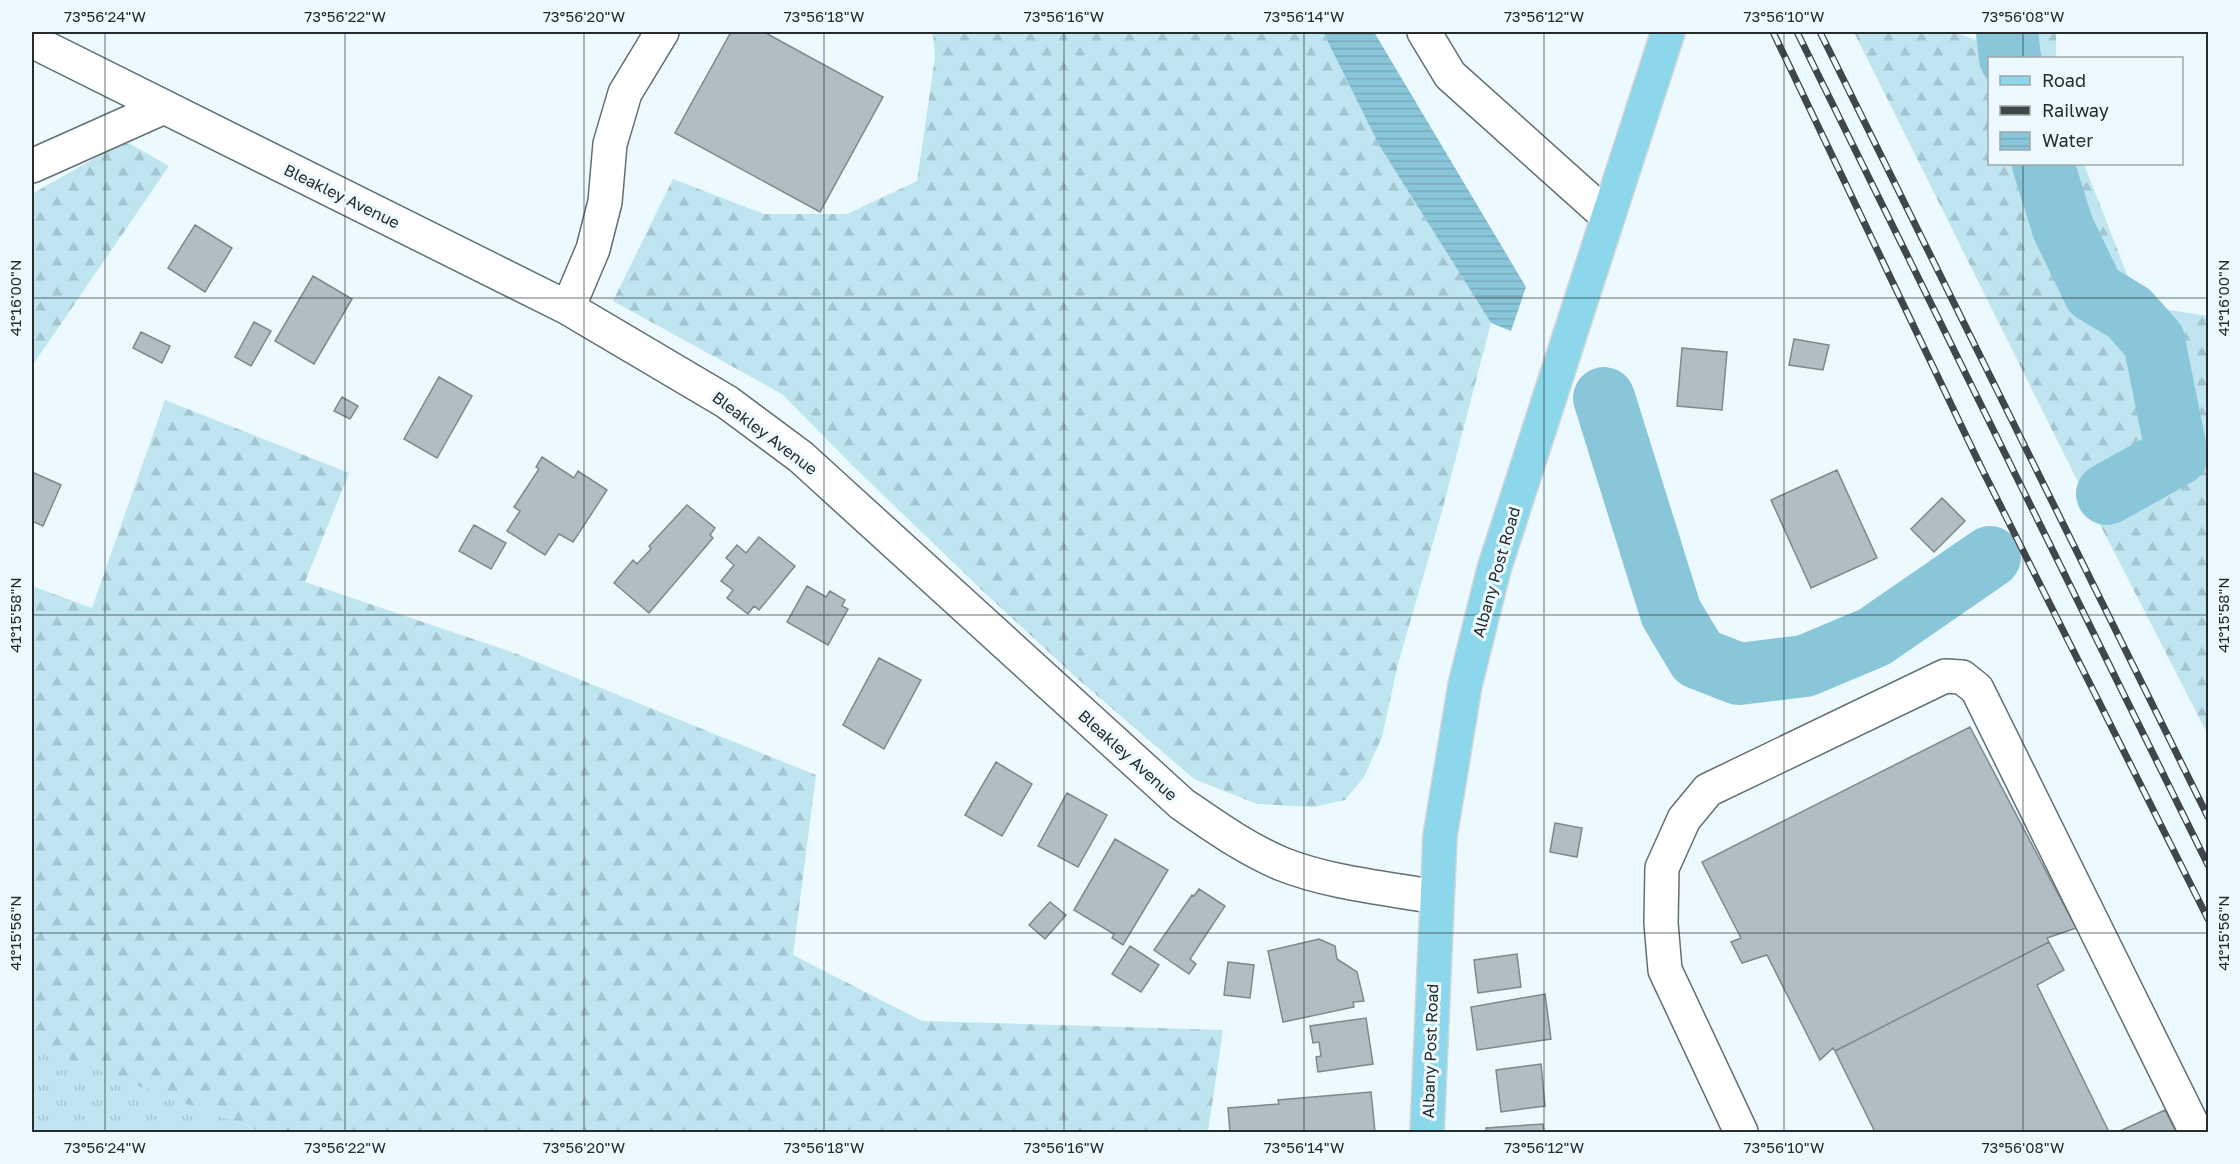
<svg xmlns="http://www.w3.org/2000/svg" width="2240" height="1164" viewBox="0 0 2240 1164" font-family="'Golos Text',sans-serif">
<defs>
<pattern id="grass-tufts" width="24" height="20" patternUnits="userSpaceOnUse" patternTransform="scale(1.5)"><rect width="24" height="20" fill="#bfe5f1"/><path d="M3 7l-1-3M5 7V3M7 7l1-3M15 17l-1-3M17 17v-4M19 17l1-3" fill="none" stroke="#a4c5cf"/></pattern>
<pattern id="forest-firs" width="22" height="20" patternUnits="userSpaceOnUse" patternTransform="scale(1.5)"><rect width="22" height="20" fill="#bfe5f1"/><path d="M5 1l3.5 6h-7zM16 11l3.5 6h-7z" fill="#a4c5cf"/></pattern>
<pattern id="water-rules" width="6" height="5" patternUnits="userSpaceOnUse" patternTransform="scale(1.5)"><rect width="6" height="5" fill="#8ac6d9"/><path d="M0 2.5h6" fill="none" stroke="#7ab"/></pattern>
</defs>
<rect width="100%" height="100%" fill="#ecfaff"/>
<!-- grass -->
<path fill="url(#grass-tufts)" d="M32,1046L40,1048L262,1132H32Z"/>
<!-- forest -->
<path fill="url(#forest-firs)" d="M933,32H1323L1379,145L1491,323L1442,511L1398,664L1382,737L1364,777L1345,800L1313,807L1257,804L1194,779L1079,680L986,594L854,467L782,394L613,301L673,179L764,214H847L917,181L935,57Z
M1854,32H1954L1976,40L1977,32H2056V58H1990V164H2084L2139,305L2208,316V735L2067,460Z
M125,141L169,166L32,366V194Z
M165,400L349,473L305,582L517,654L816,775L793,955L922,1021L1223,1030L1208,1132H262L32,1046V586L92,608Z"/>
<!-- water -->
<path fill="url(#water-rules)" d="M1323,32H1374L1526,287L1511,331L1491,323L1379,145Z"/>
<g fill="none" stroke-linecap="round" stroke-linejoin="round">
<!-- river -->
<path stroke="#8ac6d9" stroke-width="62" d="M2007,32L2010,58
M2043,164L2063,228L2094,292L2129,313L2154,341L2177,455L2107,494
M1604,398L1671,613L1698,658L1739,674L1805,666L1874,637L1990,557"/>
</g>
<!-- building -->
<path fill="#b0bdc2" stroke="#7c898d" stroke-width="1.5" d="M731,32H764L883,97L820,212L675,133Z
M195,225L232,248L205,292L168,268Z
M313,276L352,299L314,364L275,341Z
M254,322L271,331L251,366L235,357Z
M141,332L170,346L162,363L133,348Z
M1794,339L1829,345L1823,370L1789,365Z
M1682,348L1727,352L1722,410L1677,406Z
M439,377L472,396L437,458L404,439Z
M342,397L358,406L350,419L334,411Z
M542,457L574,478L578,471L607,490L573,542L559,534L545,555L507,531L520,511L514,507L539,469L536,467Z
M1837,470L1877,558L1811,588L1771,500Z
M32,472L61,485L43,526L32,521Z
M1942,498L1965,521L1934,552L1911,529Z
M687,505L715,528L710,535L713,538L649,613L614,583L633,560L637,564L651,549L649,546Z
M474,525L506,543L491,569L459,551Z
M759,537L795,566L759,610L754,606L748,614L727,598L733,590L721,581L734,565L726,558L737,545L746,553Z
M807,586L826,597L830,591L845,600L842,606L848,609L828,645L787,622Z
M879,658L921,680L884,749L843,725Z
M1970,727L2076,928L2047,938L2049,942L1835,1051L1833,1048L1820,1060L1767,955L1742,963L1731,942L1741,938L1702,862Z
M996,762L1032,784L1002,836L965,815Z
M1067,793L1107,815L1078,867L1038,846Z
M1555,823L1582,828L1577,857L1550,852Z
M1115,839L1168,870L1123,945L1112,938L1114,934L1074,910Z
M1199,889L1225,906L1190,959L1196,964L1189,974L1154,950L1192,895L1194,896Z
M1050,902L1066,915L1045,939L1029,925Z
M1319,939L1335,946L1337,959L1357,972L1364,1001L1353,1002L1354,1007L1283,1022L1268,951Z
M2049,942L2064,970L2037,985L2109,1132H1875L1835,1051Z
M1130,946L1159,965L1141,992L1112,974Z
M1517,954L1521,987L1478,993L1474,960Z
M1228,962L1254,965L1250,998L1224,995Z
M1545,994L1551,1039L1477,1050L1471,1007Z
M1366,1018L1373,1064L1318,1072L1316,1057L1321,1056L1319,1042L1313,1043L1310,1026Z
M1541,1064L1545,1106L1501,1112L1496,1070Z
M1371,1092L1375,1132H1230L1228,1108L1279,1104L1278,1100Z
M2165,1110L2176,1132H2118Z
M1543,1124L1544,1132H1551H1486V1128Z"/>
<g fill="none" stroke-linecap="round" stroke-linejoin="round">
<!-- minor casing -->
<g stroke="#626f73" stroke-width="36">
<path id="minor" d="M1424,32L1450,75L1607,216
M32,41L568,308L727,402L801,457L1182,804C1214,826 1246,849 1282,864C1330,883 1385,888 1436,897
M32,166L164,107
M568,308L593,249L605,202L610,144L625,93L662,32
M1741,1132L1665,970L1661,923L1662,868L1684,819L1708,790L1945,676L1962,677L1977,689L2196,1132"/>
</g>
<!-- major casing -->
<g stroke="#d4d5d5" stroke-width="36">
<path id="major" d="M1427,1132L1440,836L1465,685L1494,569L1668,32"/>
</g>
<!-- minor -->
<use href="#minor" stroke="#fff" stroke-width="33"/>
<!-- major -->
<use href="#major" stroke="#8cd7eb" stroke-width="33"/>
<!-- rail casing -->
<g stroke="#404749" stroke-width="7">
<path id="rail" d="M1773,32L1981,467L2208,919
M1797,32L2208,865
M1820,32L2208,817"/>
</g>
<!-- rail -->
<use href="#rail" stroke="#ecfaff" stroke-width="4.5" stroke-dasharray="14" stroke-linecap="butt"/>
</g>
<!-- ticks -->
<path fill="none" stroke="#262c2e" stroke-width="1.5" stroke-opacity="0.45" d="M105,32V1132M345,32V1132M584,32V1132M824,32V1132M1064,32V1132M1304,32V1132M1544,32V1132M1784,32V1132M2023,32V58M2023,164V1132M32,298H2208M32,615H2208M32,933H2208"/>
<g text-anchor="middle" stroke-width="6" stroke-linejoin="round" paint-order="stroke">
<!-- street labels -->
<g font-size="16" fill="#262c2e" stroke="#ecfaff">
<text transform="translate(342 196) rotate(26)" y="6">Bleakley Avenue</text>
<text transform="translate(765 433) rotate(37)" y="6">Bleakley Avenue</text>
<text transform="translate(1496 572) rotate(-74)" y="6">Albany Post Road</text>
<text transform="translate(1128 755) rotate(42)" y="6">Bleakley Avenue</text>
<text transform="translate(1430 1051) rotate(-88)" y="6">Albany Post Road</text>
</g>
</g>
<!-- border -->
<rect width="2240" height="1164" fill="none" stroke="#ecfaff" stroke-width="66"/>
<!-- legend -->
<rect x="1988" y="57" width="195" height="108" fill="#ecfaff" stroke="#9da8ab" stroke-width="1.5"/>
<rect x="2000" y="76" width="30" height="9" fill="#8cd7eb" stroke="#9da8ab" stroke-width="1.5"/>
<text x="2042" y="87" font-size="18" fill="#262c2e">Road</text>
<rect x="2000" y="106" width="30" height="9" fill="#404749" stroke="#9da8ab" stroke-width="1.5"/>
<text x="2042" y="117" font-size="18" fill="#262c2e">Railway</text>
<rect x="2000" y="132" width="30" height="18" fill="url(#water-rules)" stroke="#9da8ab" stroke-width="1.5"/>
<text x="2042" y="147" font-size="18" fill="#262c2e">Water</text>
<rect x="33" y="33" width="2174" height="1098" fill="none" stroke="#262c2e" stroke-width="2"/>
<g font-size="15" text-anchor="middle" fill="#262c2e">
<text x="105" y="22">73°56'24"W</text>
<text x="345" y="22">73°56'22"W</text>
<text x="584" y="22">73°56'20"W</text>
<text x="824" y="22">73°56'18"W</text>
<text x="1064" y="22">73°56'16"W</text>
<text x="1304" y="22">73°56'14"W</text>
<text x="1544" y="22">73°56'12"W</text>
<text x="1784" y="22">73°56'10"W</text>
<text x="2023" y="22">73°56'08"W</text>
<text transform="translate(16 298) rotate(-90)" y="5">41°16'00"N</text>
<text transform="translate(2224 298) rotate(-90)" y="5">41°16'00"N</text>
<text transform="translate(16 615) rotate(-90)" y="5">41°15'58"N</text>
<text transform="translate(2224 615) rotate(-90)" y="5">41°15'58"N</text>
<text transform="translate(16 933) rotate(-90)" y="5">41°15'56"N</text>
<text transform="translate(2224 933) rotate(-90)" y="5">41°15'56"N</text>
<text x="105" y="1153">73°56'24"W</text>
<text x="345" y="1153">73°56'22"W</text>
<text x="584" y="1153">73°56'20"W</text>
<text x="824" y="1153">73°56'18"W</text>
<text x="1064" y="1153">73°56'16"W</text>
<text x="1304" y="1153">73°56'14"W</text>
<text x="1544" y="1153">73°56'12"W</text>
<text x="1784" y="1153">73°56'10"W</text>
<text x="2023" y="1153">73°56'08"W</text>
</g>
</svg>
